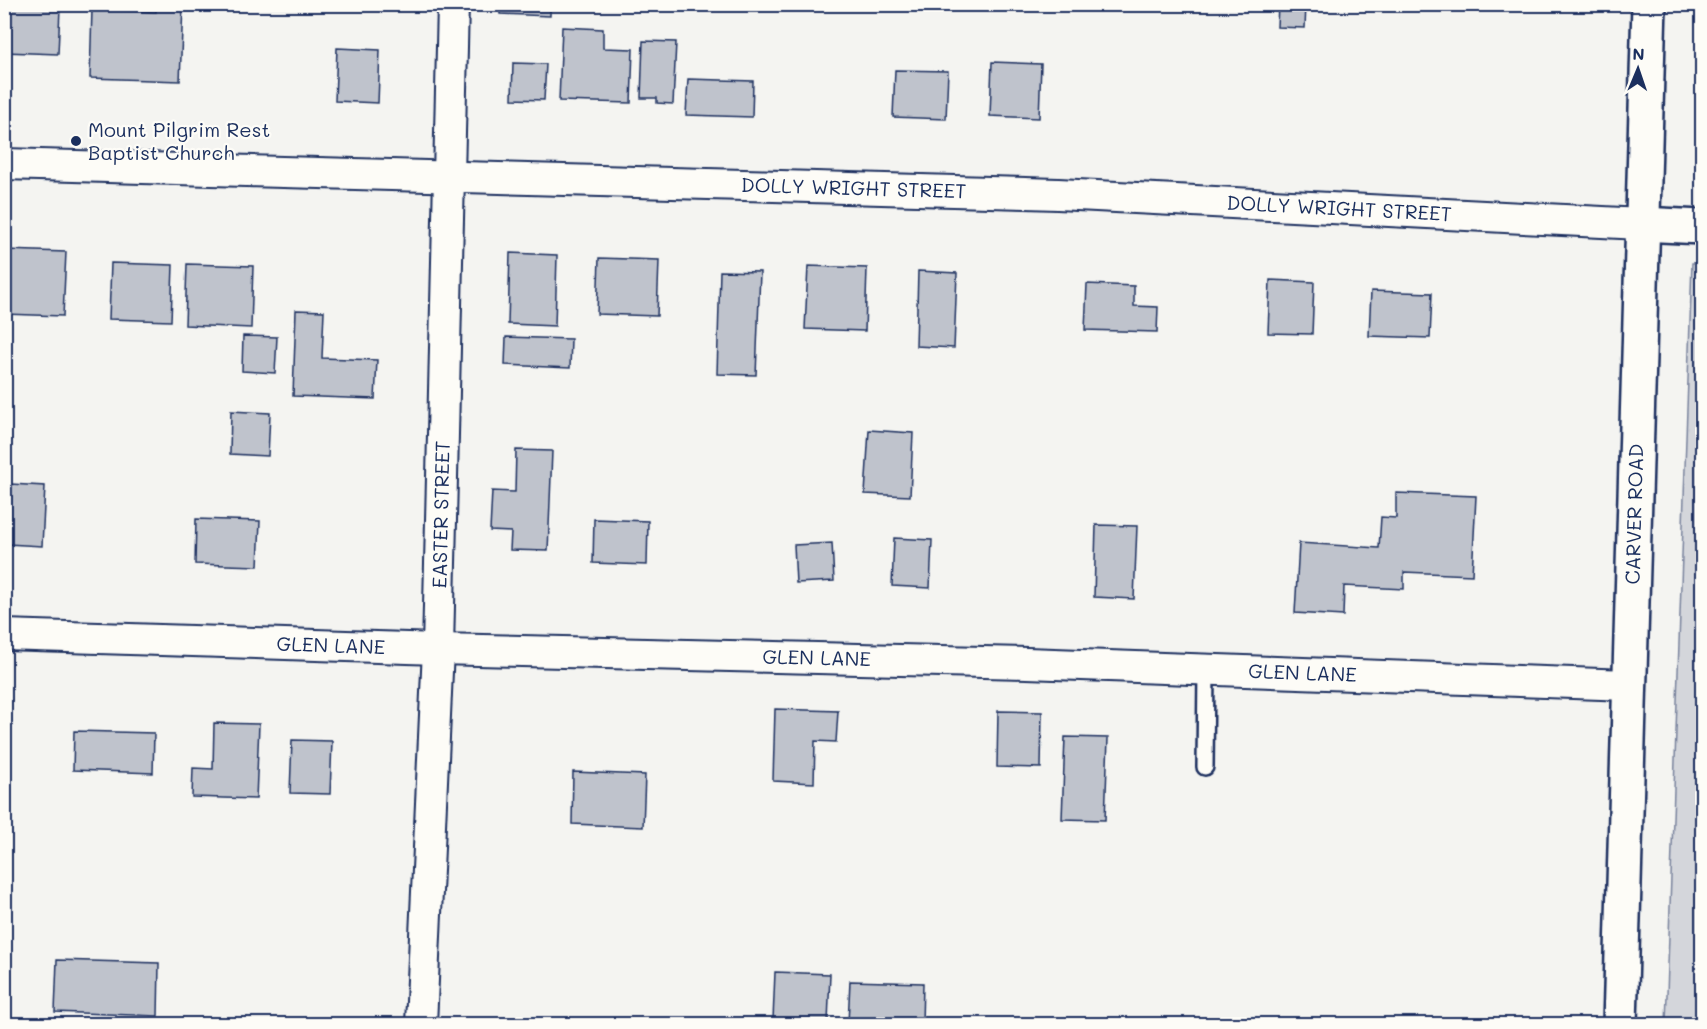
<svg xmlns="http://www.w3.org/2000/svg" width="1707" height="1029" viewBox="0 0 1707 1029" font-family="Mali,sans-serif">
<rect width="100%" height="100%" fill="#f4f4f1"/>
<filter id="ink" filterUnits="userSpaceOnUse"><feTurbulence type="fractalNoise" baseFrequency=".0167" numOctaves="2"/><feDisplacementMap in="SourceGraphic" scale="12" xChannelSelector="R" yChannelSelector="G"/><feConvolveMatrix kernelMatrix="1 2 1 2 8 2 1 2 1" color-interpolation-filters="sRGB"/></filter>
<g filter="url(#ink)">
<!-- green -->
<path fill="#d4d6db" stroke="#78829c" stroke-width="1.5" d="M1692,263H1702V1024H1666Z"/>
<!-- building -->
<path fill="#bfc3cc" stroke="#1b2f5e" stroke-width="1.5" d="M156,4H183L180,81L90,78L92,9L156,12Z
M500,4H550V16L500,14Z
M1278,4H1306L1305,28L1277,27Z
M4,6L60,8L58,54L4,52Z
M562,27L603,29V48L633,49L631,103L559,101Z
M643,41L676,42L673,104L657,103V98H641Z
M337,48L380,50L378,103L335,101Z
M992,62L1041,64L1039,118L990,116Z
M513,63L546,64L544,100L512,99Z
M895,70L948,71L946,119L893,117Z
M688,79L753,81L752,117L686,115Z
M4,250L66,252L63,316L4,314Z
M510,253L557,255L555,326L508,324Z
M599,258L659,260L657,316L597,314Z
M111,263L173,265L171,321L109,319Z
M187,264L253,266L251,328L185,325Z
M808,266L867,268L865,331L805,329Z
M720,271L760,272L756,375L717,374Z
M918,271L957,273L954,348L916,346Z
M1270,280L1314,282L1312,334L1268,333Z
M1087,284L1134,286V306L1158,307L1157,332L1085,330Z
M1371,291L1432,293L1430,338L1369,336Z
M296,310L324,311L322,358L377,360L375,399L293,396Z
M243,336L277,337L275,373L242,371Z
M506,337L571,339L570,368L505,365Z
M231,411L270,413L268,456L230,454Z
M869,430L913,433L910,496L865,494Z
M516,450L552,451L548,551L510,550L511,532L490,531L492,491L515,492Z
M10,484L45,486L42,546L7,544Z
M1396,493L1476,496L1472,575L1404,572V589L1344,586L1343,616L1295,613L1299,543L1379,548L1381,517L1396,518Z
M196,519L260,521L258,566L195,564Z
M594,519L648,521L647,565L593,563Z
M1096,525L1137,526L1134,599L1094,597Z
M894,538L932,540L930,588L892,586Z
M832,543L834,581L796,583L794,545Z
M775,709L838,711L836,742L815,741L814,783L773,781Z
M998,711L1042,712L1041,768L997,767Z
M214,723L259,724L256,799L192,797L193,768L213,769Z
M74,731L154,733L153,773L73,770Z
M1065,737L1108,738L1105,820L1062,819Z
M292,740L332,741L330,794L290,793Z
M573,772L645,775L643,827L572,824Z
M57,960L159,963L158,1016L55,1012Z
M775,972L830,974L828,1022L773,1020Z
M850,981L923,983L922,1024H848Z"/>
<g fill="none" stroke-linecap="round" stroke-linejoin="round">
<!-- service casing -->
<g stroke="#1b2f5e" stroke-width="20">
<path id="service" d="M1205,767L1206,669"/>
</g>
<!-- minor casing -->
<g stroke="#1b2f5e" stroke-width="34">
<g id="minor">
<path id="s1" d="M4,164L1058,194L1641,224"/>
<path id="s2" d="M4,635L438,649L1027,663L1629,685"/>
<path id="s3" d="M421,1024L438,649L453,4"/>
</g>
</g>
<!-- tertiary casing -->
<g stroke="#1b2f5e" stroke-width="38">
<g id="tertiary">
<path d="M1641,224L1702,227"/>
<path id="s4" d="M1620,1024L1649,4"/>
</g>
</g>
<!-- service -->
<use href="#service" stroke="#fdfcf7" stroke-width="15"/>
<!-- minor -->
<use href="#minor" stroke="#fdfcf7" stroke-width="30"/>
<!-- tertiary -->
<use href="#tertiary" stroke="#fdfcf7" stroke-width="33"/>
</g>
</g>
<!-- markers -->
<circle fill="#1b2f5e" stroke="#fdfcf7" stroke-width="2" cx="76" cy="141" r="6"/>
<g text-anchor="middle" stroke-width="4.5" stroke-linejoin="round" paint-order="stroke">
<!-- poi labels -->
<g font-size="20" fill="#1b2f5e" stroke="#fdfcf7" text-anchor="start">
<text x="88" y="137">Mount Pilgrim Rest<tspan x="88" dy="23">Baptist Church</tspan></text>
</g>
<!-- street labels -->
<g font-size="20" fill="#1b2f5e" stroke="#fdfcf7">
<text dy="7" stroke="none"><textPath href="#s1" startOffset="850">DOLLY WRIGHT STREET</textPath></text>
<text dy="7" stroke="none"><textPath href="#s1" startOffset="1336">DOLLY WRIGHT STREET</textPath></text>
<text dy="7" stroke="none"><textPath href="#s4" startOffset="510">CARVER ROAD</textPath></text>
<text dy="7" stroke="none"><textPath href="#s3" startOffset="510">EASTER STREET</textPath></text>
<text dy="7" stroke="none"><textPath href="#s2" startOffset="327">GLEN LANE</textPath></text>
<text dy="7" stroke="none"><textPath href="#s2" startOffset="813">GLEN LANE</textPath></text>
<text dy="7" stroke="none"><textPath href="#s2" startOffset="1299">GLEN LANE</textPath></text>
</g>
</g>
<!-- margin -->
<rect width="1707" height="1029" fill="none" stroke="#fdfcf7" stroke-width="24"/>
<rect x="12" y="12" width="1683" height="1005" fill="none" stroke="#1b2f5e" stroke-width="2" filter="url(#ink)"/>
<!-- north arrow -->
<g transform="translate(1638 69) rotate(2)" stroke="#fdfcf7" stroke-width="4.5" paint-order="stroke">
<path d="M0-4.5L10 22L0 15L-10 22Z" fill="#1b2f5e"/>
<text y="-9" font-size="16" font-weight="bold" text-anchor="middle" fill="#1b2f5e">N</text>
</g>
</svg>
